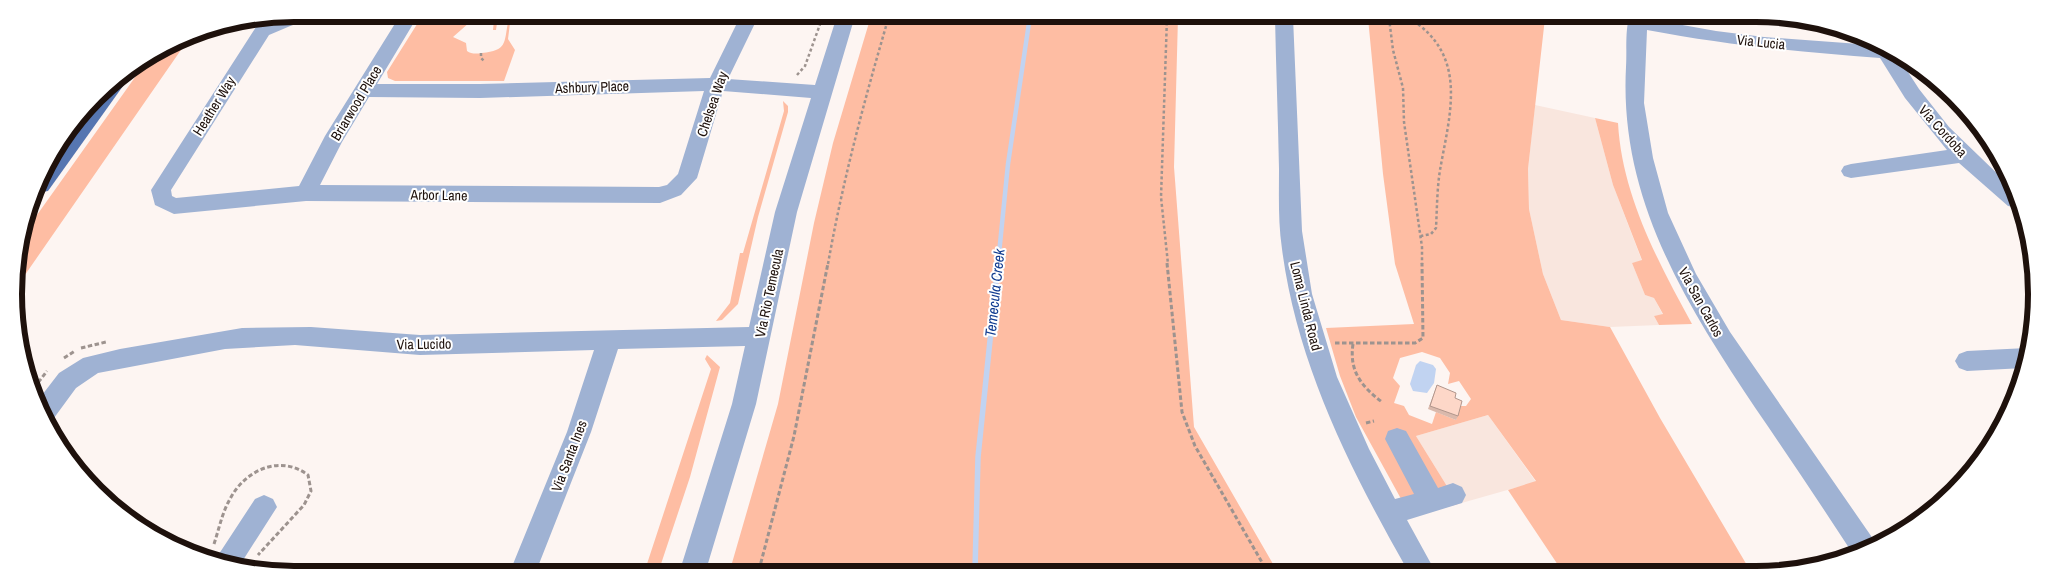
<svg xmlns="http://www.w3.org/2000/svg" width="2050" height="588" viewBox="0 0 2050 588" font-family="'Archivo Narrow',sans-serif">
<rect width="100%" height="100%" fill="#fdf5f2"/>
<!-- built -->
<path fill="#f9e6de" d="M1535,105L1595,118L1613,185L1642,261L1632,263L1645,295L1654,298L1663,315L1654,316L1659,325L1610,327L1561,320L1543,274L1529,209L1528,169Z
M1488,415L1536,482L1458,504L1416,436Z"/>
<!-- green -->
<path fill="#febda3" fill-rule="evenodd" d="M468,14H484L483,21L470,22L453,37L466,43L467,51C471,54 476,54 482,53C507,50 504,44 508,22L497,23L496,30H493L494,20L487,21L489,14L511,15L508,39L515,50L504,81H395L388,78L387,72L419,21Z
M871,16L1178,17L1174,167L1194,427L1277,571L730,570L778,404L814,223L833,143Z
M1368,18H1545L1528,169L1529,209L1543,274L1561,320L1610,327L1660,418L1751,572L1562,571L1508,490L1536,481L1488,415L1416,436L1458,504L1411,517L1356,417L1340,376L1326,328L1414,324L1395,264L1383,174ZM1422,352L1440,358L1450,373L1448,384L1459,381L1471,399L1466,406H1460L1456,420L1436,412L1432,424L1409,415L1404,406L1394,403L1400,386L1393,378L1400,358Z
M192,34L27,272L16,288L14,275L27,229L148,59Z
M783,101L788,106V112L758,217L738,304L722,320L716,321L730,303L740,253H743L784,111Z
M1595,118L1618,123C1622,195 1658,262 1692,324L1659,325L1654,316L1663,314L1654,298L1645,295L1632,263L1642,260L1613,185Z
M707,355L720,367L690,477L659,570H645L711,369L705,359Z"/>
<!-- water -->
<path fill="#c1d3f1" d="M1420,361L1433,365L1436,369L1434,383L1427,393L1413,391L1410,384L1416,365Z"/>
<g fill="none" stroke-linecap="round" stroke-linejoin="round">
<!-- stream-far1 -->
<path stroke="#c1d3f1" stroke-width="4.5" d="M998,264L1008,164L1030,16"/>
<!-- stream -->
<path stroke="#c1d3f1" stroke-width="5.5" d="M975,570L978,457L998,263"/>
<!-- path-far1 -->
<path stroke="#9d938f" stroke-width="2.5" stroke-dasharray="3 2.5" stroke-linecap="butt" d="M1167,17L1161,197L1168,264
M1389,18L1393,50L1403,88L1404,122L1422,247V264
M1409,18C1469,55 1450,113 1440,170C1437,189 1437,209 1436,228L1431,234L1421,236
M485,21L486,14
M481,53V58L484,61
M797,75L805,66L823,16
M828,264C843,179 865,98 889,16"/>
<!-- path -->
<path stroke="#9d938f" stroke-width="3" stroke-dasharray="4.5 2.5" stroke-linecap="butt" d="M1167,263L1182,412L1195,446L1267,571
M1335,343H1415L1423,338L1422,263
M1353,344C1349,371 1361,386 1382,402
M81,348L106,342
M64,358L75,351
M34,388L47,371
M1366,423L1374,421
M214,544C219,529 222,513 230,499C245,470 280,454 308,475L311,491L304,505L258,555
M759,570L794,436L828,263"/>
<!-- minor -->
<path fill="#9fb2d3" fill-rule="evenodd" d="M294,14H364L361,18L355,20L295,24L269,35L171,190L172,196L176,198L299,186L325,136L401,14H419L377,84H480L710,78L741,15H759L728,79L815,85L837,16H855L797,212L756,404L706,570H680L732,404L745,346L618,349L591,432L537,569H511L567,432L594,350L420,355L295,345L225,349L98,373L76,388L54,418L50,420L39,399L59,373L83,358L120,349L242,328L311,327L420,335L749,327L775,212L811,98L723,91L697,178L681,195L660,203L306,201L174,214L155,205L151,190L256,27L277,17ZM704,91L678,174L667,185L659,187L320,185L342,142L369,97L480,98Z
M1275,17H1293L1302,231L1312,294L1337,377L1369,449L1395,499L1414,494L1385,439L1388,431L1397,428L1406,431L1438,488L1453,483L1462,487L1466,495L1462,503L1407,520L1435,571H1408C1351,471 1297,365 1282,249C1278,222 1279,196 1279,169C1278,118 1276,68 1275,17Z
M1629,18L1649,19L1716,31L1764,37L1873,45L1897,55L1919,89L1949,127L2008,184L2018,208L2008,206L1959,163L1851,178L1844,176L1841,171L1844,166L1851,164L1947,150L1905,98L1880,58C1799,52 1726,45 1647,30L1644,103L1653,158L1668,213L1696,274L1730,332L1878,546L1853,554C1821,505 1789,457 1756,409C1686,304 1619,199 1626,67C1627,52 1625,32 1629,18Z
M2027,348L2030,350L2024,368L1967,371L1959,368L1955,361L1959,354L1967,351Z
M264,495L273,499L277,507L238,568L215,560L255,499Z"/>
<!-- major -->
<path fill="#5676b1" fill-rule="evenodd" d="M123,75L127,80L123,86L48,191L37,193L43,170L109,83Z"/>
</g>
<!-- wall -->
<path fill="#dab9ac" d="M1437,385L1455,398L1458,416L1456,420L1428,409Z"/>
<!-- building -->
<path fill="#fdd7c8" stroke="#b1968c" d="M1437,385L1456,393L1455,398L1462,401L1458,416L1430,406Z"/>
<g text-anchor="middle" stroke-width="4" stroke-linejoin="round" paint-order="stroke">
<!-- street labels -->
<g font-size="14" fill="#1e110c" stroke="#fff">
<text transform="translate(1761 42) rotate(6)" y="5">Via Lucia</text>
<text transform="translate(592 87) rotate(-2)" y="5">Ashbury Place</text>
<text transform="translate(356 103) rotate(-59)" y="5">Briarwood Place</text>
<text transform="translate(712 104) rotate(-71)" y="5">Chelsea Way</text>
<text transform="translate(214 106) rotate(-58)" y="5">Heather Way</text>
<text transform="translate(1943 131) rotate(48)" y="5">Via Cordoba</text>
<text transform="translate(439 195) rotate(1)" y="5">Arbor Lane</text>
<text transform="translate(769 293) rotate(-78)" y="5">Via Rio Temecula</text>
<text transform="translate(1701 302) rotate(61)" y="5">Via San Carlos</text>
<text transform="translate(1306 306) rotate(76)" y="5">Loma Linda Road</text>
<text transform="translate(424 344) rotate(-1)" y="5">Via Lucido</text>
<text transform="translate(569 456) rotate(-69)" y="5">Via Santa Ines</text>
</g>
<!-- water labels -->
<g font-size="15" font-style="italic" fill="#133d91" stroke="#fff">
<text transform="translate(995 293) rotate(-84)" y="5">Temecula Creek</text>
</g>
</g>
<!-- crop -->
<path d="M0 0H2050V588H0ZM294 22H1756A272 272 0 0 1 2028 294V294A272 272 0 0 1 1756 566H294A272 272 0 0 1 22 294V294A272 272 0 0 1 294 22Z" fill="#fff" fill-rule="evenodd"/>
<path fill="none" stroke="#1e110c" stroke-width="6" d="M294 22H1756A272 272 0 0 1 2028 294V294A272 272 0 0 1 1756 566H294A272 272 0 0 1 22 294V294A272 272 0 0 1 294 22Z"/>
</svg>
